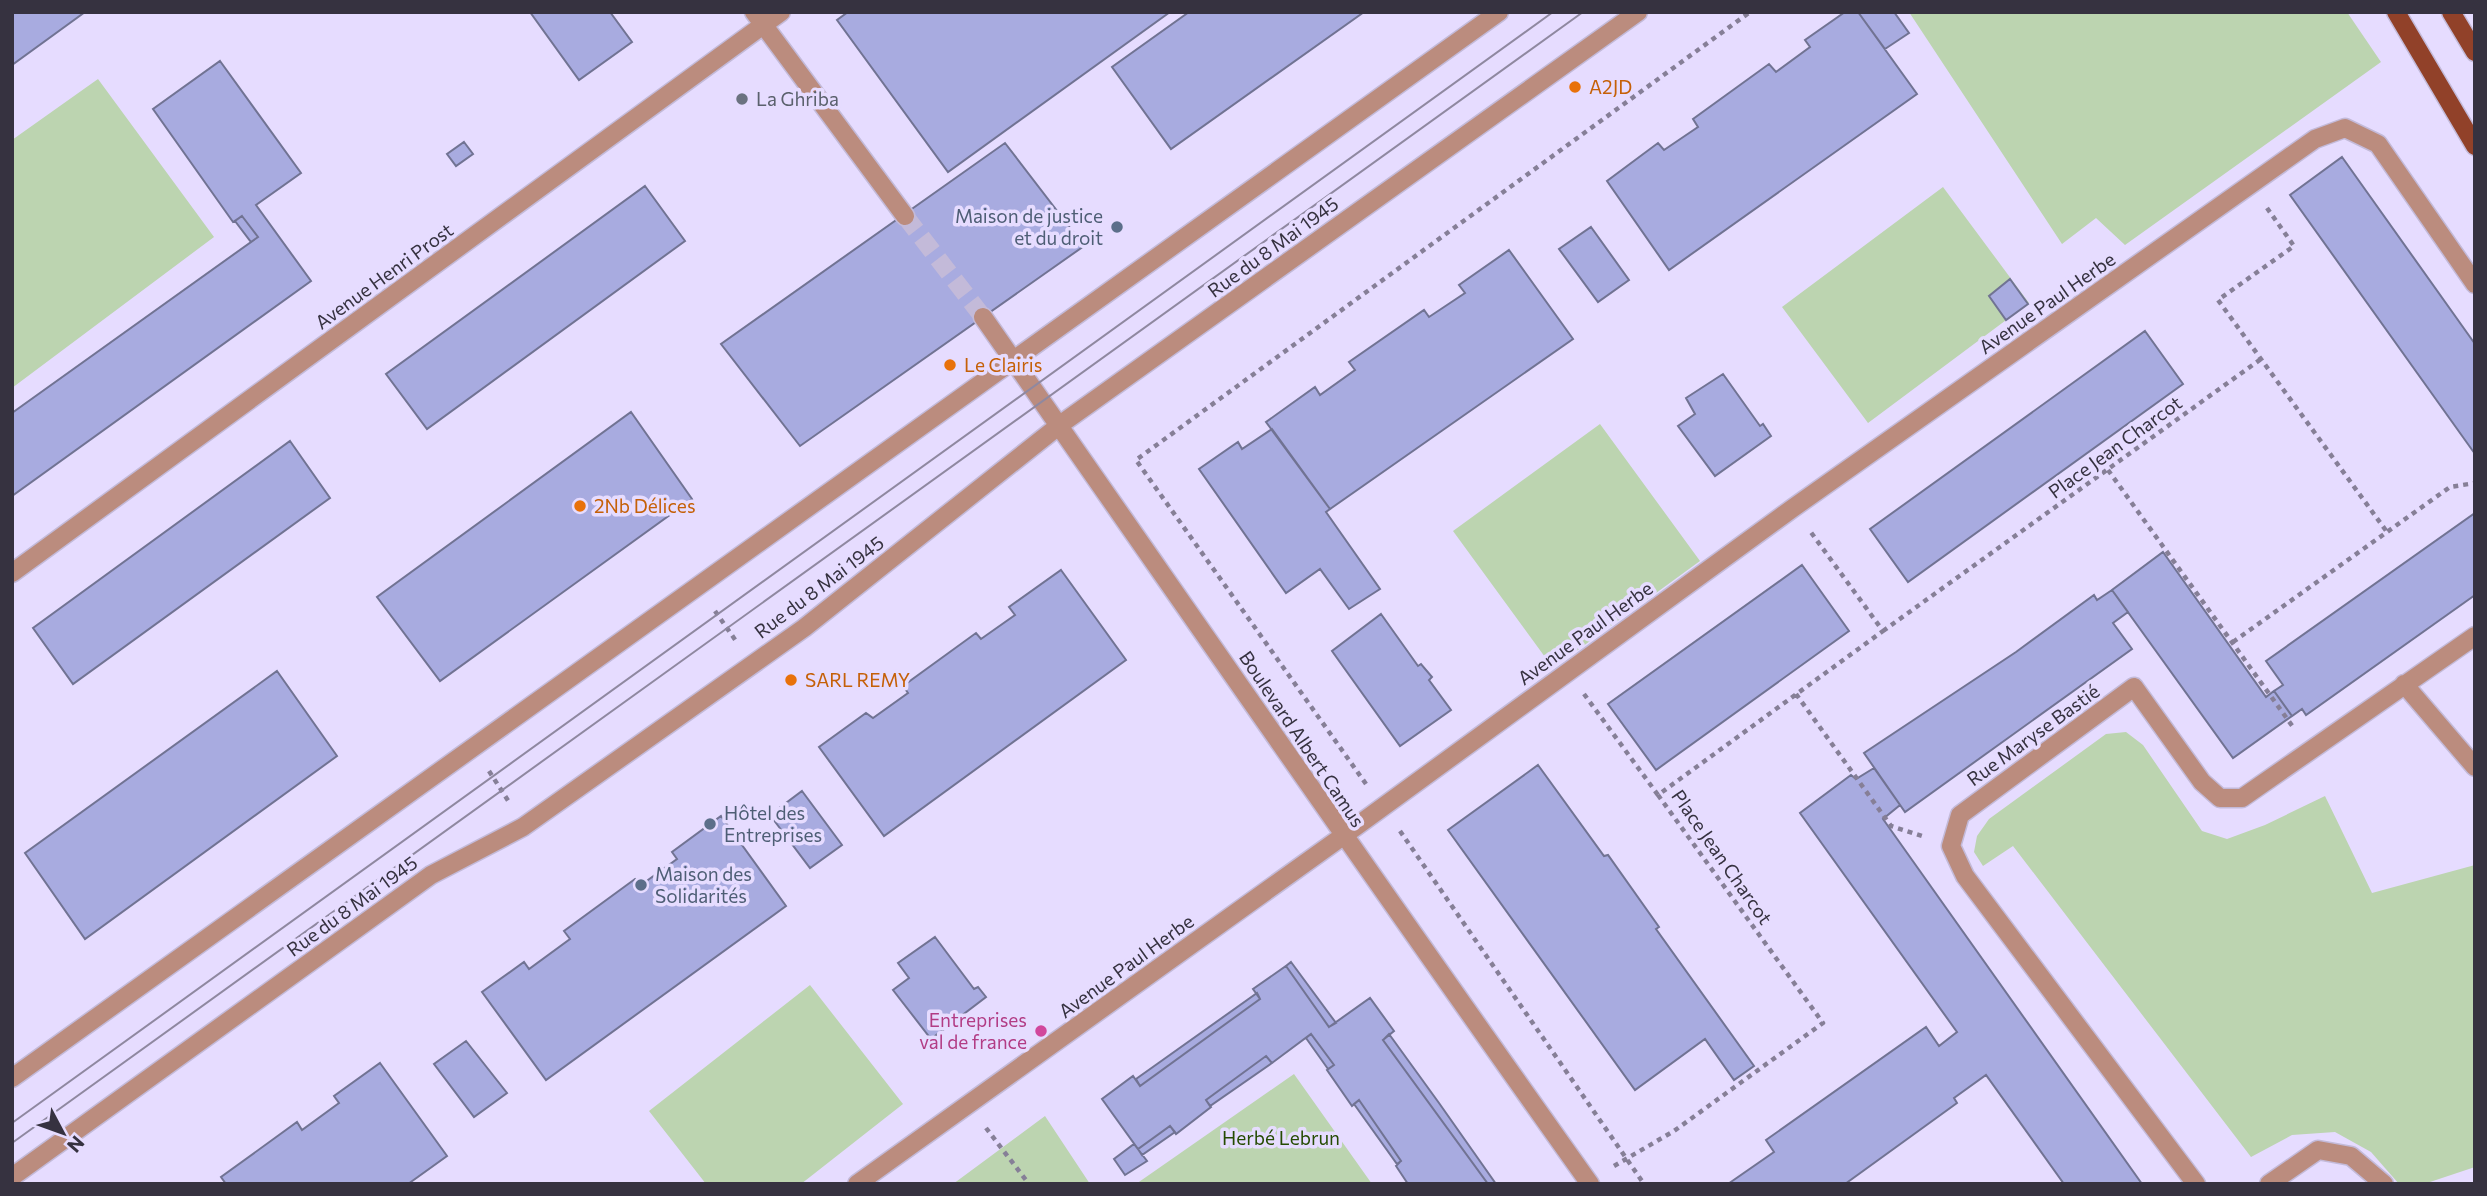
<svg xmlns="http://www.w3.org/2000/svg" width="2487" height="1196" viewBox="0 0 2487 1196" font-family="Commissioner,sans-serif">
<rect width="100%" height="100%" fill="#e6dcff"/>
<!-- green -->
<path fill="#bcd4b0" d="M1909,12H2347L2381,62L2125,245L2096,218L2062,244Z
M98,79L214,237L12,388V140Z
M1943,187L2029,303L1868,423L1782,307Z
M1600,424L1700,561L1553,668L1453,531Z
M2126,732L2143,745L2202,831L2227,839L2265,825L2325,796L2372,893L2475,865V1167L2424,1184H2399L2371,1152L2335,1132L2292,1135L2251,1157L2013,846L1983,866L1974,852L1977,836L1989,819L2106,734Z
M810,985L903,1104L801,1184H706L649,1111Z
M1294,1074L1372,1184H1136Z
M1045,1116L1090,1184H953Z"/>
<!-- building -->
<path fill="#a8abe0" stroke="#717393" stroke-width="2" d="M12,12H85L12,65Z
M530,12H610L632,42L579,80Z
M848,12H1170L948,172L837,20Z
M1189,12H1364L1171,149L1112,67Z
M1845,12H1858L1917,94L1669,270L1607,181L1658,143L1664,150L1698,127L1693,119L1769,64L1776,72L1810,47L1805,40Z
M1858,12H1894L1909,33L1885,49Z
M220,61L301,173L256,205L311,281L12,496V413L258,237L242,216L233,222L153,109Z
M464,142L473,154L456,166L447,154Z
M1005,143L1084,246L800,446L721,344Z
M2342,157L2475,344V454L2290,195Z
M645,186L685,241L427,429L386,374Z
M242,216L258,237L251,242L235,221Z
M1591,227L1629,280L1598,302L1559,249Z
M1509,250L1573,339L1330,509L1266,422L1315,387L1320,395L1355,370L1349,362L1424,310L1429,317L1465,293L1459,285Z
M2010,279L2028,304L2006,320L1989,296Z
M2145,331L2183,384L1908,582L1870,529Z
M1723,374L1760,426L1763,424L1771,436L1715,476L1678,426L1695,414L1686,398Z
M631,412L692,499L440,681L377,597Z
M1272,429L1330,509L1326,512L1380,589L1349,609L1320,569L1286,593L1199,469L1238,442L1242,449Z
M290,441L330,498L73,684L33,628Z
M2475,513V595L2306,715L2302,709L2292,716L2274,691L2283,685L2266,661Z
M2163,552L2266,697L2274,691L2292,716L2233,758L2112,590Z
M1802,565L1849,631L1656,770L1608,704Z
M1061,570L1126,660L884,836L819,747L866,713L873,718L908,693L903,686L976,633L981,639L1015,615L1009,607Z
M2112,590L2128,612L2113,623L2132,649L1905,812L1864,753L2016,652L2094,595L2097,600Z
M1381,614L1418,666L1421,664L1432,677L1429,680L1451,710L1400,746L1332,651Z
M277,671L337,756L85,939L25,853Z
M1538,765L1604,856L1608,855L1659,927L1656,929L1754,1066L1734,1080L1705,1039L1635,1090L1448,830Z
M1874,768L1900,805L1883,819L2142,1184H2064L1986,1075L1954,1098L1957,1103L1845,1184H1728L1774,1152L1766,1140L1926,1027L1939,1046L1957,1032L1800,813L1851,775L1856,779Z
M802,791L842,845L810,868L770,815Z
M721,816L786,906L546,1080L482,992L524,962L529,969L570,939L564,931L635,879L641,885L677,859L672,852Z
M935,937L974,989L978,987L986,997L931,1039L893,990L909,978L898,963Z
M1291,962L1336,1023L1329,1027L1286,966Z
M1286,966L1329,1027L1370,998L1394,1031L1383,1040L1488,1184H1408L1396,1166L1401,1161L1359,1100L1352,1106L1327,1070L1334,1065L1311,1034L1272,1063L1266,1056L1206,1100L1211,1107L1176,1134L1170,1126L1138,1149L1102,1099L1133,1076L1140,1086L1260,999L1253,989Z
M1257,993L1260,999L1140,1086L1136,1079Z
M1311,1034L1334,1065L1328,1069L1306,1038Z
M1389,1034L1439,1103L1496,1184H1488L1383,1040Z
M466,1041L507,1093L474,1117L434,1064Z
M1266,1056L1272,1063L1210,1106L1206,1100Z
M380,1063L447,1156L408,1184H226L221,1177L297,1122L302,1130L339,1103L334,1096Z
M1359,1100L1401,1161L1397,1164L1354,1104Z
M1170,1126L1175,1132L1142,1155L1138,1149Z
M1134,1144L1147,1161L1125,1175L1114,1159Z"/>
<g fill="none" stroke-linecap="round" stroke-linejoin="round">
<!-- minor-tunnel -->
<path stroke="#c3bad9" stroke-width="18" stroke-dasharray="18 9" stroke-linecap="butt" d="M905,216L983,317"/>
<!-- minor casing -->
<g stroke="#c3bad9" stroke-width="21">
<path id="minor" d="M754,12L905,216
M983,317C1185,606 1385,896 1590,1184
M12,573L781,12
M2404,684L2475,767
M12,1078L1499,12
M12,1177L431,875L523,827L804,628L1061,424L1638,12
M857,1184L1343,836L1793,508L2315,139L2345,128L2378,144L2475,284
M2196,1184L1965,876L1951,846L1960,815L2134,687L2202,782L2220,798H2242L2475,636
M2269,1184L2318,1150L2351,1156L2384,1184"/>
</g>
<!-- primary casing -->
<g stroke="#c3bad9" stroke-width="21">
<path id="primary" d="M2396,12L2475,146
M2451,12L2475,52"/>
</g>
<!-- path -->
<path stroke="#867f97" stroke-width="4.5" stroke-dasharray="5 5" stroke-linecap="butt" d="M2267,208L2294,246L2218,300L2387,532
M2108,470L2293,727
M715,611L736,641
M1883,631L2261,359
M2233,642L2450,487L2475,483
M1584,694L1658,795
M1796,694L1891,826L1925,837
M489,771L509,802
M1366,784L1136,460L1750,12
M1400,831L1644,1184
M986,1128L1029,1184
M1614,1166L1674,1131L1823,1023L1658,795L1883,631L1810,531"/>
<!-- minor -->
<use href="#minor" stroke="#bb8c7e" stroke-width="18"/>
<!-- primary -->
<use href="#primary" stroke="#914129" stroke-width="18"/>
<!-- tram -->
<path stroke="#8f88a0" stroke-width="2" d="M12,1123L1553,12
M12,1143L1583,12"/>
</g>
<!-- markers -->
<g fill="#e8710a" stroke="#e6dcff" stroke-width="2.5">
<circle cx="1575" cy="87" r="7"/>
<circle cx="950" cy="365" r="7"/>
<circle cx="580" cy="506" r="7"/>
<circle cx="791" cy="680" r="7"/>
</g>
<circle fill="#6b7280" stroke="#e6dcff" stroke-width="2.5" cx="742" cy="99" r="7"/>
<g fill="#5c6f8a" stroke="#e6dcff" stroke-width="2.5">
<circle cx="1117" cy="227" r="7"/>
<circle cx="710" cy="824" r="7"/>
<circle cx="641" cy="885" r="7"/>
</g>
<circle fill="#d1479c" stroke="#e6dcff" stroke-width="2.5" cx="1041" cy="1031" r="7"/>
<g text-anchor="middle" stroke-width="7" stroke-linejoin="round" paint-order="stroke">
<!-- food labels -->
<g font-size="19" fill="#c56008" stroke="#e6dcff" text-anchor="start">
<text x="1589" y="94">A2JD</text>
<text x="964" y="372">Le Clairis</text>
<text x="594" y="513">2Nb Délices</text>
<text x="805" y="687">SARL REMY</text>
</g>
<!-- worship labels -->
<g font-size="19" fill="#5b616d" stroke="#e6dcff" text-anchor="start">
<text x="756" y="106">La Ghriba</text>
</g>
<!-- service labels -->
<g font-size="19" fill="#4e5e75" stroke="#e6dcff" text-anchor="start">
<text x="1103" y="223" text-anchor="end">Maison de justice<tspan x="1103" dy="22">et du droit</tspan></text>
<text x="724" y="820">Hôtel des<tspan x="724" dy="22">Entreprises</tspan></text>
<text x="655" y="881">Maison des<tspan x="655" dy="22">Solidarités</tspan></text>
</g>
<!-- street labels -->
<g font-size="19" fill="#363240" stroke="#e6dcff">
<text transform="translate(1273 247) rotate(-36)" y="7">Rue du 8 Mai 1945</text>
<text transform="translate(384 276) rotate(-36)" y="7">Avenue Henri Prost</text>
<text transform="translate(2047 303) rotate(-35)" y="7">Avenue Paul Herbe</text>
<text transform="translate(2115 447) rotate(-36)" y="7">Place Jean Charcot</text>
<text transform="translate(819 587) rotate(-37)" y="7">Rue du 8 Mai 1945</text>
<text transform="translate(1585 633) rotate(-36)" y="7">Avenue Paul Herbe</text>
<text transform="translate(2033 735) rotate(-36)" y="7">Rue Maryse Bastié</text>
<text transform="translate(1302 739) rotate(56)" y="7">Boulevard Albert Camus</text>
<text transform="translate(1722 857) rotate(55)" y="7">Place Jean Charcot</text>
<text transform="translate(352 906) rotate(-36)" y="7">Rue du 8 Mai 1945</text>
<text transform="translate(1126 966) rotate(-36)" y="7">Avenue Paul Herbe</text>
</g>
<!-- hotel labels -->
<g font-size="19" fill="#b23c85" stroke="#e6dcff" text-anchor="end">
<text x="1027" y="1027">Entreprises<tspan x="1027" dy="22">val de france</tspan></text>
</g>
<!-- park labels -->
<g font-size="19" fill="#254b02" stroke="#e6dcff">
<text x="1281" y="1145">Herbé Lebrun</text>
</g>
</g>
<!-- border -->
<rect width="2487" height="1196" fill="none" stroke="#363240" stroke-width="28"/>
<!-- north arrow -->
<g transform="translate(63 1133) rotate(131)" stroke="#e6dcff" stroke-width="5" paint-order="stroke">
<path d="M0-5L12 26L0 18L-12 26Z" fill="#363240"/>
<text y="-10" font-size="19" font-weight="bold" text-anchor="middle" fill="#363240">N</text>
</g>
</svg>
